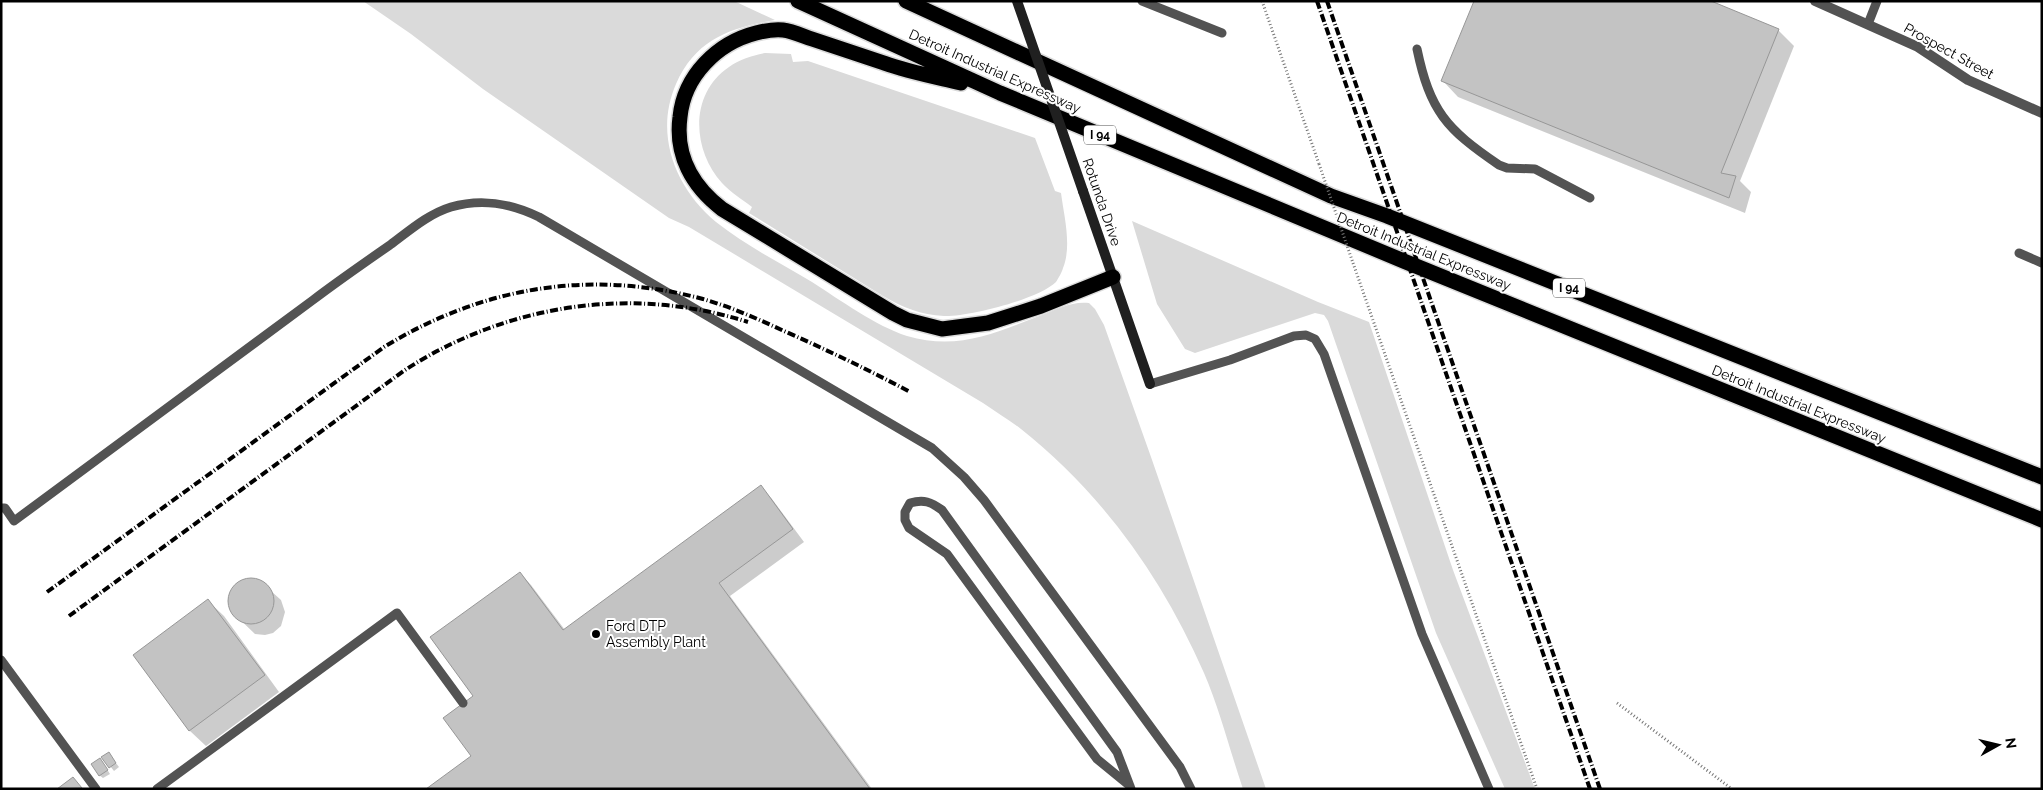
<svg xmlns="http://www.w3.org/2000/svg" width="2043" height="790" viewBox="0 0 2043 790" font-family="Raleway,sans-serif">
<rect width="100%" height="100%" fill="#fff"/>
<!-- green -->
<path fill="#dadada" d="M363,1H734L775,20C730,28 696,39 676,84C654,134 675,188 716,222C745,245 780,263 812,282C840,300 876,326 907,336C958,351 995,333 1042,315C1057,309 1072,301 1089,303L1095,309L1104,325L1151,457L1266,789H1243C1230,751 1220,710 1204,673C1163,579 1102,493 1021,429C1009,420 996,412 983,403L689,227L669,218L483,89L411,34Z
M765,53L791,54L793,62L808,61L1035,138L1055,191L1061,193C1064,216 1072,246 1063,268C1062,272 1058,279 1056,282C1039,299 968,317 944,316C921,315 902,307 883,296L749,213L752,207C743,200 730,192 722,183C692,150 689,94 729,67C740,59 752,56 765,53Z
M1132,221L1318,302L1369,322L1453,570L1535,789H1505L1436,633L1328,321L1324,315L1315,313L1195,353L1185,349L1157,304Z"/>
<!-- shadow -->
<path fill="#0003" d="M1778,30L1794,46L1740,181L1751,192L1745,213L1458,97L1443,81Z
M761,487L772,499L804,542L730,596L872,789H428L473,756L475,696L520,573L531,585L565,630Z
M253,579L261,582L281,600L285,612L281,626L273,633L265,635L255,634L231,611L229,604L230,595L233,588L245,580Z
M208,601L224,616L279,692L206,746L190,731L134,655Z
M109,754L119,767L114,771L103,757Z
M103,763L110,774L103,778L99,775Z"/>
<!-- building -->
<path fill="#c3c3c3" stroke="#979797" d="M1474,1H1711L1779,29L1721,173L1736,176L1729,198L1441,81Z
M761,485L793,529L719,583L870,789H426L471,756L443,718L473,696L430,637L520,572L563,630Z
M228 601a23 23 0 1 1 46 0a23 23 0 1 1-46 0Z
M208,599L265,675L189,731L133,655Z
M109,752L116,763L109,768L101,757Z
M100,758L108,770L99,776L91,764Z
M73,777L82,788L57,789Z"/>
<g fill="none" stroke-linecap="round" stroke-linejoin="round">
<!-- highway casing -->
<g stroke="#dbdbdb" stroke-width="18">
<path id="highway" d="M798,1L1000,93L1406,262L2042,520
M906,1L1331,196L1387,216L2042,477
M961,83C936,77 909,72 884,63C860,55 836,47 812,39C803,36 792,31 783,30C775,29 764,31 756,33C717,43 684,76 680,117C675,155 692,186 722,209L893,313L907,320L942,329L988,323L1041,306L1113,277"/>
</g>
<!-- path -->
<path stroke="#757575" stroke-width="3" stroke-dasharray="1 2.5" stroke-linecap="butt" d="M1262,1L1319,164
M1353,263L1537,789
M1617,703L1732,789"/>
<!-- lane -->
<path stroke="#535353" stroke-width="9" d="M1142,1L1222,33
M1868,24L1877,1
M1417,49C1430,111 1446,129 1499,165L1507,168L1535,169L1590,198
M2019,253L2042,263
M1150,384L1230,360L1294,336L1306,335L1315,339L1324,354L1422,634L1489,789
M1,508H5L14,521C114,447 213,374 313,300C338,281 364,263 390,245C409,231 428,214 451,207C482,198 510,203 539,217L932,448L964,477L984,500L1180,767L1191,789
M1,660L96,789
M1130,786L1097,759L947,554L909,528L905,520V512L910,503C924,499 931,502 942,510L1117,752L1130,786L1131,789
M157,789L397,613L463,703"/>
<!-- street -->
<path stroke="#535353" stroke-width="10" d="M1815,1L1918,47L1968,80L2042,113"/>
<!-- secondary -->
<path stroke="#202020" stroke-width="10" d="M1083,191L1150,384"/>
<!-- highway -->
<use href="#highway" stroke="#000" stroke-width="15"/>
<!-- rail -->
<path stroke="#000" stroke-width="4" stroke-dasharray="8 2.5 1 2.5" stroke-linecap="butt" d="M1317,1L1590,789
M1327,1L1600,789
M47,592L384,347C484,286 591,269 703,299C731,307 758,319 784,331C827,350 869,370 910,392
M69,616L405,370C507,304 632,285 748,322"/>
<!-- path-bridge -->
<path stroke="#757575" stroke-width="3" stroke-dasharray="1 2.5" stroke-linecap="butt" d="M1319,164L1353,263"/>
<!-- secondary-bridge -->
<path stroke="#202020" stroke-width="10" d="M1017,1L1083,191"/>
</g>
<!-- markers -->
<circle fill="#000" stroke="#fff" stroke-width="2" cx="596" cy="634" r="5"/>
<g text-anchor="middle" stroke-width="4" stroke-linejoin="round" paint-order="stroke">
<!-- shield labels -->
<g fill="#fff" stroke="#4c4c4c" stroke-width="1">
<rect x="1084" y="125.5" width="32" height="19" rx="4"/>
<rect x="1553" y="278.5" width="32" height="19" rx="4"/>
</g>
<g font-size="12" font-weight="bold" fill="#000">
<text x="1100" y="139">I 94</text>
<text x="1569" y="292">I 94</text>
</g>
<!-- street labels -->
<g font-size="14" fill="#000" stroke="#fff">
<text transform="translate(1949 51) rotate(29)" y="5">Prospect Street</text>
<text transform="translate(995 71) rotate(24)" y="5">Detroit Industrial Expressway</text>
<text transform="translate(1102 202) rotate(71)" y="5">Rotunda Drive</text>
<text transform="translate(1424 251) rotate(22)" y="5">Detroit Industrial Expressway</text>
<text transform="translate(1799 404) rotate(22)" y="5">Detroit Industrial Expressway</text>
</g>
<!-- poi labels -->
<g font-size="14" fill="#000" stroke="#fff" text-anchor="start">
<text x="606" y="631">Ford DTP<tspan x="606" dy="16">Assembly Plant</tspan></text>
</g>
</g>
<!-- border -->
<rect width="2043" height="790" fill="none" stroke="#000000" stroke-width="5"/>
<!-- north arrow -->
<g transform="translate(1998 745) rotate(82)" stroke="#ffffff" stroke-width="4" paint-order="stroke">
<path d="M0-4L9 19L0 12L-9 19Z" fill="#000000"/>
<text y="-8" font-size="14" font-weight="bold" text-anchor="middle" fill="#000000">N</text>
</g>
</svg>
